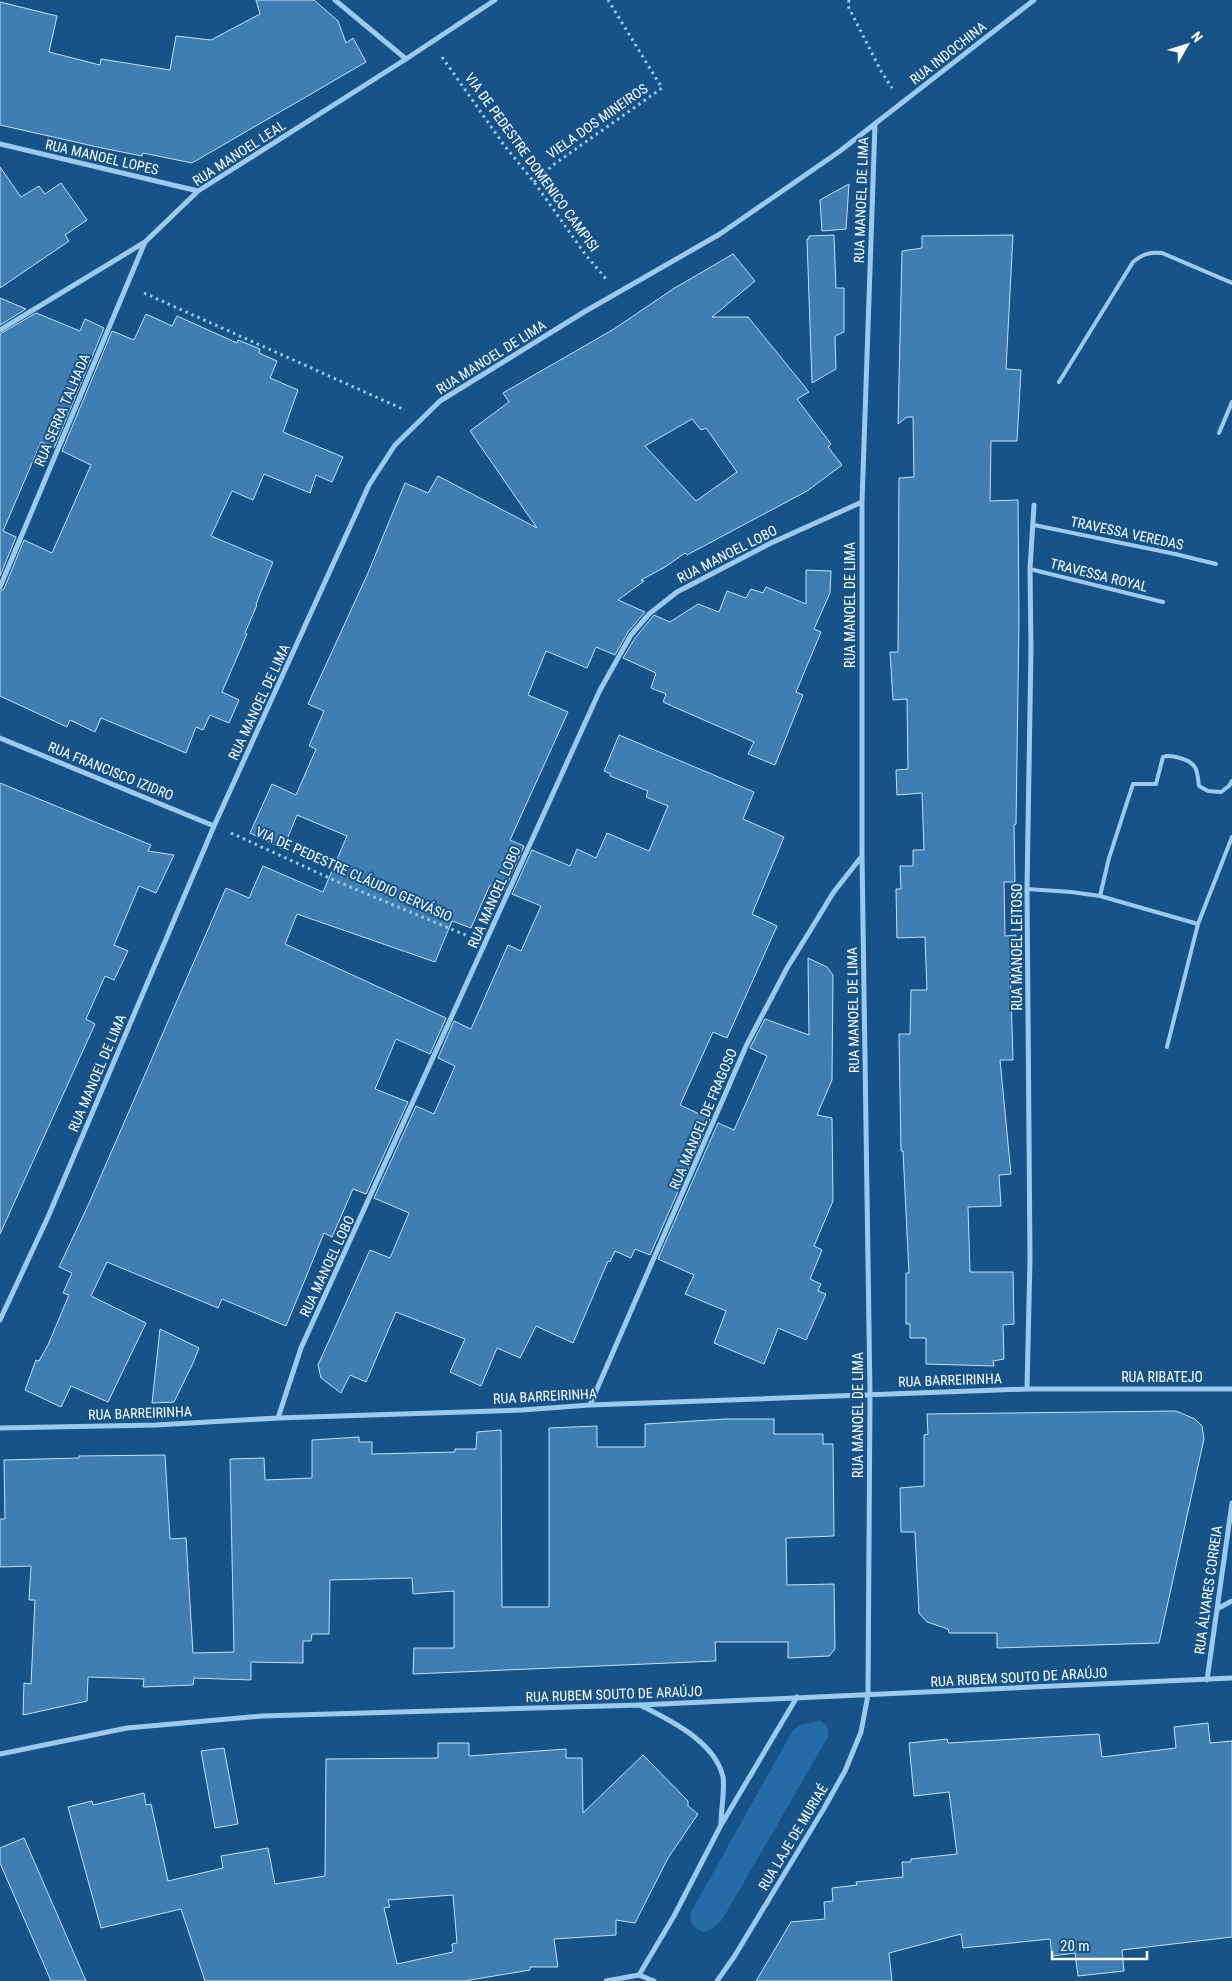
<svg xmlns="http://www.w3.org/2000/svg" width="1232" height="1981" viewBox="0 0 1232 1981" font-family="'Roboto Condensed',sans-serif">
<rect width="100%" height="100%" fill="#165388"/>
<!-- green -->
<path fill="#256ca6" d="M820,1721C828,1725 829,1728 828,1737L722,1920L711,1929L704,1932C693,1928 689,1924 691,1912L793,1730L800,1725Z"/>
<!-- building -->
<path fill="#3e7eb2" stroke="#c2e2fb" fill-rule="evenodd" d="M256,0H314L338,21L346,43L353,38L366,62L192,163L143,153L142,156L102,148L0,125V2L57,16L49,52L100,65L101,59L170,70L176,36L211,40L260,14Z
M0,167L21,197L39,186L45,194L61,183L87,220L65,235L69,241L0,288Z
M849,184L846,229L822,231L820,200Z
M834,235L836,288H844V332L835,336L836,369L812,383L807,239H809V236Z
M1013,235L1006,369L1021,370L1017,441H991L990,501L1018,500L1019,620L1016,824L1014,825L1015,882H1004L1005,936L1016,935V964H1010L1013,1060H1000L1011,1174L999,1175L1001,1206L968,1207L970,1272H1013L1014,1324L1003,1325L1004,1359L993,1361L994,1366L926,1364V1338H910V1324H906V1273H909L903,1151H901L899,1034H910L911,990H927L925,937L897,938L896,889H901L900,866H913V850H924L922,793L897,795L896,770L908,769L907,699L893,700L890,652H898L899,478L914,477L913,417H907L898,424L902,251L922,248V236Z
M733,254L755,281L712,317H748L809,392L797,399L831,444L828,447L842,465L807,491L687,555L685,553L665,567L641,580L644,581L618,600L645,612L628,632L615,655L596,647L587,668L546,651L528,695L568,712L510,840L524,846L504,891L490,885L471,928L452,921L435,962L297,914L285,944L446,1018L430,1054L396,1039L375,1089L408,1102L366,1194L353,1189L332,1237L324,1233L286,1326L222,1299L218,1308L107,1262L91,1296L146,1323L108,1402L71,1386L61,1407L25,1390L36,1360L39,1361L48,1345L69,1295L63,1293L72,1273L59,1267L90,1201L226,888L249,898L263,866L323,892L347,836L297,815L283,849L250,833L272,784L296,795L316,749L309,746L324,711L308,704L368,573L405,483L428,493L438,476L537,528L470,431L509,402L503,393L614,329L673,289ZM692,419L701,430L706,428L737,472L696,501L645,446Z
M0,298L26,309L0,325Z
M36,313L80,331L85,319L104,328L54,448L41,442L3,531L16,537L0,576V334Z
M146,314L172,326L177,316L237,343L238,340L260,349L259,353L277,361L270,378L298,390L283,432L343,457L332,482L316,475L310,493L264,474L253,500L232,491L211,536L273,562L256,604L257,605L245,633L247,634L222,692L239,700L229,723L210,715L203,730L196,727L186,753L101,718L95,732L70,720L67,727L0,696V591L4,589L24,540L52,553L91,465L62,451L112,331L134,340Z
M806,570L831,571L830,593L814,629L821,632L796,692L803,695L775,765L748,754L754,742L663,702L666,694L651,688L656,673L623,658L635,638L654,615L670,622L698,604L719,612L727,591L746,598L751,589L763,593L766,587L806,604Z
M619,735L754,792L743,819L784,837L752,914L777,926L727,1038L713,1032L680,1105L710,1119L650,1255L635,1249L631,1258L615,1251L610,1262L608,1261L573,1343L536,1326L520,1358L497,1348L481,1386L450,1372L465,1339L396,1312L366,1382L350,1375L341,1393L321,1378L318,1365L370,1250L390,1258L409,1213L374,1198L416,1106L434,1114L455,1066L438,1058L454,1021L471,1029L508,945L521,951L541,906L512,894L532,850L570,866L577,849L596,858L607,833L649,851L668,806L646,797L648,791L610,776L611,774L604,771Z
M0,783L151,845L148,851L174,855L156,893L139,886L114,945L128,951L114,980L105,976L86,1019L95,1024L0,1234Z
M808,958L827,967L833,975L832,1080L817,1115L832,1118L833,1201L814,1246L822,1250L810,1279L821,1284L818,1291L826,1294L806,1340L778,1328L764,1364L714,1343L726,1311L685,1294L694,1275L658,1259L718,1123L734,1130L767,1056L750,1048L765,1019L809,1035Z
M160,1329L199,1348L193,1363L174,1402L152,1403Z
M1176,1411L1195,1419L1202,1426L1204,1439L1159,1643L997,1648V1633H949L948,1629L927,1622L919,1613L915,1532H901L900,1488L924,1486V1435L928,1434L927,1414Z
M726,1419H774V1434H823V1444H833L834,1536L786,1538L787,1585L834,1584L835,1649L829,1656L788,1658V1642H715L716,1661L413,1674L414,1648H454V1591L413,1594L412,1578L330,1580L329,1634H312L311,1641H303V1663L251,1662V1680L194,1678L193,1685L143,1687L144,1679L88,1677L87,1701L23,1715L24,1683L31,1684L35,1600H29L31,1566L0,1567V1519H5L4,1460L79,1458V1456L165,1455L170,1539L186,1538L193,1653L234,1652L230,1459L264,1458L265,1480L312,1478V1440L359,1437V1442H372V1454L455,1452V1449H476L477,1432L501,1430L502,1607H549V1428L597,1426V1447H645V1424Z
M1208,1723L1210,1743L1232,1741V1937L1122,1950L1124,1971L1078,1976L1075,1953L1052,1956L1050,1939L963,1948L961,1934L889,1953L892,1981H756L791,1922L825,1919L824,1902L833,1901L832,1888L857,1885L856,1882L903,1877L902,1862H911V1859L957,1854L949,1792L914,1796L909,1743L947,1739L948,1743L1099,1734L1102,1757L1176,1748L1174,1727Z
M438,1743H469V1756L566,1749V1758H582L583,1813L643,1755L688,1801V1806L698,1814L668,1858L635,1923L616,1920V1935L554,1939L558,1967H530V1970L464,1981H205L181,1909L101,1928L68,1807L92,1801L93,1805L144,1793L146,1805L151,1804L168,1881L223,1868L221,1856L268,1848L275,1884L325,1876L326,1759L438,1758ZM453,1895L457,1943L452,1944L453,1952L397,1964L384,1908L390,1907L388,1900Z
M224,1748L238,1824L215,1828L201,1751Z
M24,1838L86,1981H51L0,1863V1848Z"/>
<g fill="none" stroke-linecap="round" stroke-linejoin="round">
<!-- path -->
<path stroke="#9ccaef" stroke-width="3" stroke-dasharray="2.5 4" stroke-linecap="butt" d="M849,0L848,6L881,71L892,88
M442,57L504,145L534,182L585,254L606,279
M534,182L553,165L662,88L608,0
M144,293L405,410
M231,833L336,881L468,936"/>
<!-- lane -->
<path stroke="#9ccaef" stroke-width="4" d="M1059,382L1133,262C1143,254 1149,252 1162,253L1232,283
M1219,433L1232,402
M1034,525L1175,554L1216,564
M1030,569L1163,602
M1027,889L1071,892L1100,896L1198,924
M1100,896L1109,858L1133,784H1156L1163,757C1170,754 1189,759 1194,766C1198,770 1198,780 1199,786L1208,791L1221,792L1229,786L1232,781
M1167,1047L1198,924L1232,837"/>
<!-- street -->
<path stroke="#9ccaef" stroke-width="5" d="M335,0L406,59
M0,144L198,191
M0,330L145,242L198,191L406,59L495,0
M0,587L145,242
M0,738L214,826
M0,1320L48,1217L214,826L369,485L395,445L440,401L584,312L720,234L840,151L1034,0
M1027,1389L1030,1259L1027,889L1031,648L1030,569L1034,505
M590,1405L747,1044L787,968L813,926L833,893L862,856
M278,1418L301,1348L600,690L631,635L649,614L677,592L771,543L862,502
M0,1428L156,1425L278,1418L522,1410L590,1405L1027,1389H1232
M1217,1609L1232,1601
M1207,1680L1232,1503
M640,1705C669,1720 715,1741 723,1777C725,1789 721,1810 721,1823
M0,1754L127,1728L262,1716L640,1705L1232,1678
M639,1975L674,1916L721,1825L797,1697
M606,1981L639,1975L654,1981
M717,1981L734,1957L823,1810L845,1771L861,1732L868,1695L870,1395L862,855V502L875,124"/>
</g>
<g text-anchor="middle" stroke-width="4" stroke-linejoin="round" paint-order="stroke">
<!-- street labels -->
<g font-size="14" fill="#fff" stroke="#165388">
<text transform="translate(948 53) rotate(-38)" y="5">RUA INDOCHINA</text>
<text transform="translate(597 121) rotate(-35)" y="5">VIELA DOS MINEIROS</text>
<text transform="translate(239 153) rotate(-33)" y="5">RUA MANOEL LEAL</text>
<text transform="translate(102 157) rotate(13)" y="5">RUA MANOEL LOPES</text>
<text transform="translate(532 162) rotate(54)" y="5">VIA DE PEDESTRE DOMENICO CAMPISI</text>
<text transform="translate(861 200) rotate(-88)" y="5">RUA MANOEL DE LIMA</text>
<text transform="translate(491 357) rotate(-32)" y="5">RUA MANOEL DE LIMA</text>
<text transform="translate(62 410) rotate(-67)" y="5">RUA SERRA TALHADA</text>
<text transform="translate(1127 533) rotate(12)" y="5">TRAVESSA VEREDAS</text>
<text transform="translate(727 554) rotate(-27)" y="5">RUA MANOEL LOBO</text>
<text transform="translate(1099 575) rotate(14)" y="5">TRAVESSA ROYAL</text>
<text transform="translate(850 605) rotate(-90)" y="5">RUA MANOEL DE LIMA</text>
<text transform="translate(259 702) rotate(-65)" y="5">RUA MANOEL DE LIMA</text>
<text transform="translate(111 771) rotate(22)" y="5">RUA FRANCISCO IZIDRO</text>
<text transform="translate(354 874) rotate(24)" y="5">VIA DE PEDESTRE CLÁUDIO GERVÁSIO</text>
<text transform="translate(494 897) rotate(-66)" y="5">RUA MANOEL LOBO</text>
<text transform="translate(1017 947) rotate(-90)" y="5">RUA MANOEL LEITOSO</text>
<text transform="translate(853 1010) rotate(-91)" y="5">RUA MANOEL DE LIMA</text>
<text transform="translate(97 1073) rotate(-67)" y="5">RUA MANOEL DE LIMA</text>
<text transform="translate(703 1119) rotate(-67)" y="5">RUA MANOEL DE FRAGOSO</text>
<text transform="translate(327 1266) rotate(-65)" y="5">RUA MANOEL LOBO</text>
<text x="1162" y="1382">RUA RIBATEJO</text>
<text transform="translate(950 1380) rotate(-2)" y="5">RUA BARREIRINHA</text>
<text transform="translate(545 1396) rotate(-3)" y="5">RUA BARREIRINHA</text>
<text transform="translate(140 1413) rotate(-2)" y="5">RUA BARREIRINHA</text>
<text transform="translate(858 1415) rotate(-90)" y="5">RUA MANOEL DE LIMA</text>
<text transform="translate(1208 1590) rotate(-82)" y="5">RUA ÁLVARES CORREIA</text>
<text transform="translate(1019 1677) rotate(-3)" y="5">RUA RUBEM SOUTO DE ARAÚJO</text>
<text transform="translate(614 1694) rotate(-2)" y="5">RUA RUBEM SOUTO DE ARAÚJO</text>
<text transform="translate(793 1837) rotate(-59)" y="5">RUA LAJE DE MURIAÉ</text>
</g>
</g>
<!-- north arrow -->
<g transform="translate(1187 45) rotate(51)" stroke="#165388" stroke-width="4" paint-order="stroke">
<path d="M0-4L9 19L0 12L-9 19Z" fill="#ffffff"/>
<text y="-8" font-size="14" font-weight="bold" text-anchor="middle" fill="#ffffff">N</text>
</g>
<!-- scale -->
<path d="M1052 1951v8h95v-8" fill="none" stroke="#ffffff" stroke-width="2.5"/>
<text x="1060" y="1951" font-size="15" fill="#ffffff" stroke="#165388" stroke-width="4" paint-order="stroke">20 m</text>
</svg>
